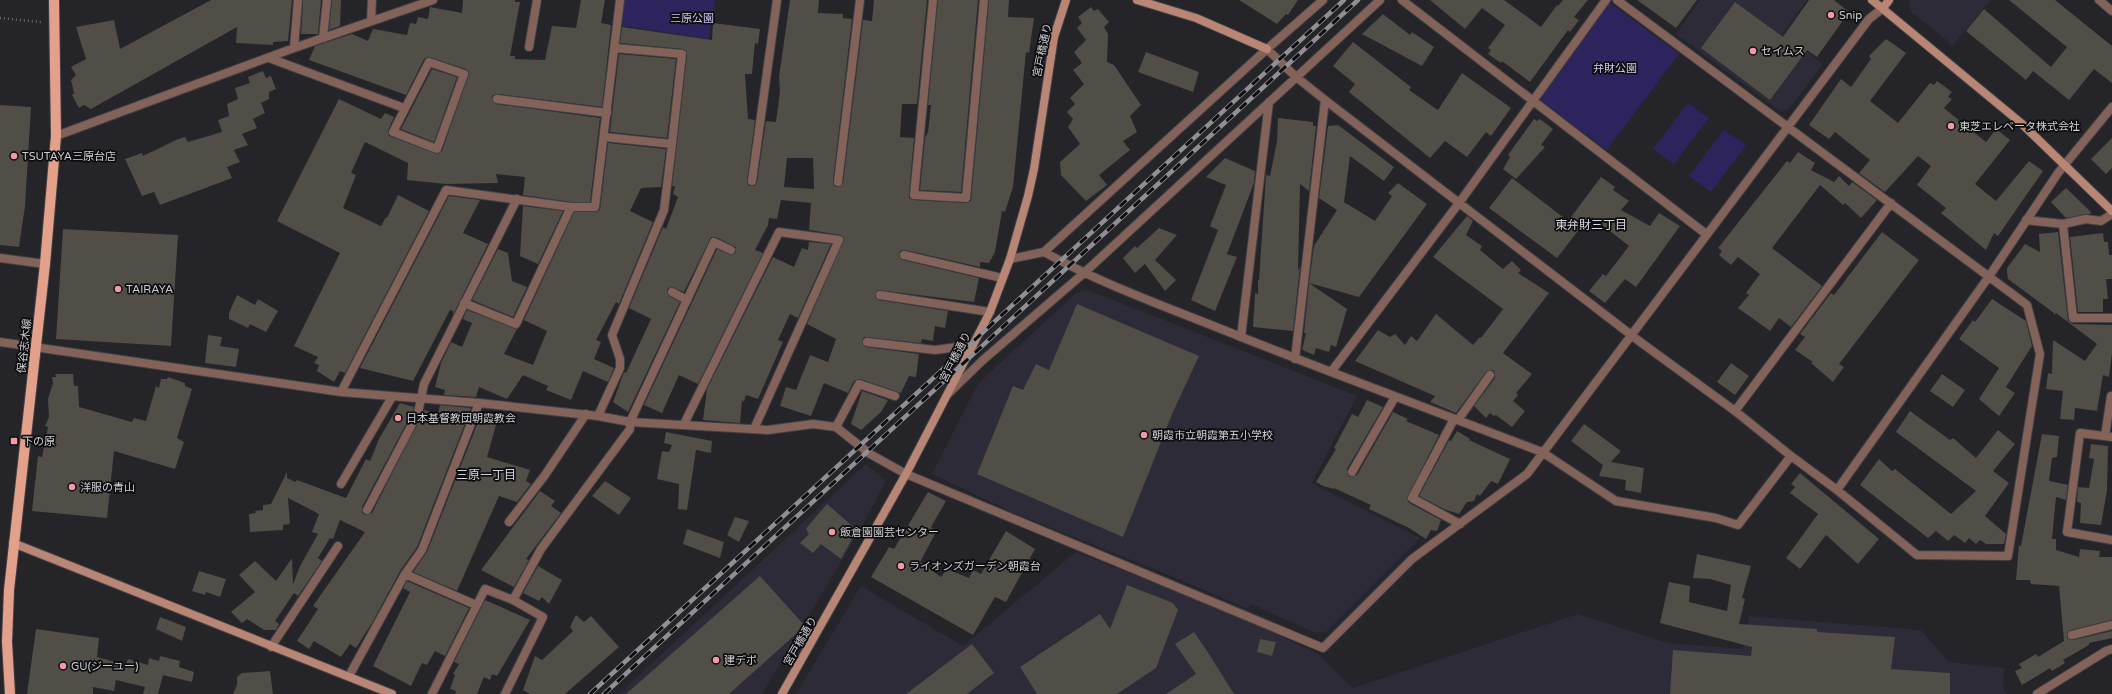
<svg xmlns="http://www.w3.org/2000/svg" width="2112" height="694" viewBox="0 0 2112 694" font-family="'Varela Round','Noto Sans JP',sans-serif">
<rect width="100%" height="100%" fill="#242429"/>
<!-- built -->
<path fill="#2c2b37" d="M1700,0H1807L1783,33L1823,64L1788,110L1780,111L1676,34Z
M1909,0H1991L1952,46L1948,41L1910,11Z
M1088,290L1357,396L1312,483L1420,538L1326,632H1313L1251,604L1248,609L1171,576L1014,513L932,474L975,389L983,379L1077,292Z
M866,464L886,481L859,532L762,694H619Z
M1076,552L1241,617L1318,654L1353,688L1578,614L1668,643L1743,649L1749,616L1921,630L1949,662L2004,668L2003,687L2007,694H796L861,586L963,646Z"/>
<!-- green -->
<path fill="#2e245d" d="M620,0H715L709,39L617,25Z
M1610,3L1679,54L1607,150L1540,100Z
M1688,103L1709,118L1674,164L1653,149Z
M1724,130L1746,145L1711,192L1689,176Z"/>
<!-- building -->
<path fill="#514d47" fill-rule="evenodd" d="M211,0H292L288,41L273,42V45L236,43L237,27L91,109L84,105L79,108L72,95L74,93L71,80L76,75L71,67L86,59L76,27L114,20L120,49Z
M303,0H321L318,34H301Z
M332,0H341L340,26L329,30Z
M463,0H515V2H520L510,56H515V59L545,60L552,26L576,28L581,0H605L601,23L611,25L602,107L498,94L493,95L492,99L496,104L600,118L590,202H571L523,195L525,177L496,174L498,183L446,184L407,180L408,163L365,142L351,173L356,175L343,208L381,226L386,217L387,218L398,195L429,211L345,373L340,371L334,382L317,371L319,365L314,363L318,357L294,346L340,253L277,221L339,99L381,119L385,113L394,117L388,130L389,136L438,154L442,151L469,73L466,69L428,57L424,59L406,95L309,60L315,46L352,34L368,41L373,29L407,35L410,23L416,24L418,17L428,19L430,7L462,13Z
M790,0H819L818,13L843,14V18L852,19L833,181L834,186L838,187L843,183L863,20L872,21L874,0H927L917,104H902L900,137L914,138L909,194V198L914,200L966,203L971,201L989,0H1009L1008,17L1034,18L1029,53L1026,52L1013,187L1005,212L1002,211L995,252L989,263L980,262V267L905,250L900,251L899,256L903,260L979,278L974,302L878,290L875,297L879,300L948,311L945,328L935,326L933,341L922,339L921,343L864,337L862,342L866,347L919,354L916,377L909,376L901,393L860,379L854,381L848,393L824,383L811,416L780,406L786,387L796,390L810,355L828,362L836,339L807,324L844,239L840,235L809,230L811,203L781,200L777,219L769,218L768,225L755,250L763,253L698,384L679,375L662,413L644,405L717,249L732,255L736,252V247L716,237H711L684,292L672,287L667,289L668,295L680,302L628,412L613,402L624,372L626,373L651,319L629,308L663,227L666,229L678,197L673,194L675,186H672L687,55L685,50L682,49L620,43L622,27L712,40L713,23L760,29L758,44L755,43L752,74H745L748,119L755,120L747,181L749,186H754L757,182L766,121L776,122L780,91L779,77ZM787,158H813L814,189L784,187Z
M938,0H978L961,192L920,190L925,138L928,132L931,105H928Z
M1239,0H1298L1288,15L1286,14L1277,24Z
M1430,0H1504L1541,27L1557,5L1558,6L1563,0H1588L1574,17L1579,20L1570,32L1568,30L1530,82L1502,61L1501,63L1488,54L1491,50L1488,48L1505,25L1482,8L1465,29Z
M1637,0H1697L1676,28Z
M1809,0H1834L1849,12L1817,57L1807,50L1770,100L1701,48L1735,2L1783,37Z
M2009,0H2055L2112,46V83L2094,69L2069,100L2033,71L2026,80L1966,31L1984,9L2051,67L2067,47Z
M1091,7L1094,11L1098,9L1109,22L1104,27L1108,34L1107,62L1114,65L1141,105L1130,116L1137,132L1123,141L1130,150L1099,175L1107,185L1086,201L1061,175L1060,162L1080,144L1068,127L1073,119L1067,112L1075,104L1070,98L1084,84L1073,70L1082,63L1074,52L1086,40L1077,28L1082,23L1078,17Z
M1383,14L1410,35L1412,32L1434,47L1422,66L1362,34Z
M1886,39L1906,53L1870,101L1898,123L1930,83L1934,85L1937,81L1952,92L1948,97L1952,99L1944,108L1986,142L1996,129L2010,140L1975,184L1996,201L2029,161L2043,171L1998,236L1994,233L1986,250L1941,213L1946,208L1917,185L1931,166L1918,156L1885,192L1859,173L1870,160L1835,132L1829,139L1809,125L1841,79L1851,87L1871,59L1869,56Z
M1353,42L1411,87L1409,90L1438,110L1462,73L1511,108L1491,136L1486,132L1467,157L1445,141L1430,158L1349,92L1355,84L1333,66Z
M1146,52L1199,72L1193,92L1138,72Z
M619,54L676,59L667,138L610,132Z
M432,69L457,77L434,142L401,129Z
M263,71L266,78L271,76L276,89L269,92V99L261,103L265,113L253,119L257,128L242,134L248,145L234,150L240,162L227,167L232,178L160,205L154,192L142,196L125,159L142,153L143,156L176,140L185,137L188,142L222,132L218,120L229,116L227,104L238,99L235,88L250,83L248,77Z
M0,105L31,107L25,206L19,247L0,245Z
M1278,118L1313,122V126H1316L1309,191L1300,184L1298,270L1300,267L1293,331L1253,327L1255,293L1258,294V280H1259L1266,175L1270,176L1277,141Z
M1534,119L1537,121L1540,119L1553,129L1541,145L1545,147L1516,179L1503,169L1510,157L1508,155Z
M1338,125L1394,167L1384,181L1350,156L1344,202L1375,221L1392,196L1388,193L1398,183L1427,204L1359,297L1309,283L1314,246L1337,210L1319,198L1328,126Z
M2112,138V168L2106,174L2091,159Z
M608,143L666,149L661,187L641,188L630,211L653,222L619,304L616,302L596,340L601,342L594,359L614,368L608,382L583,371L571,400L546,390L548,386L523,375L507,399L479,387L476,397L444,395L445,390L435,387L441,363L451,342L462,347L472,323L463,319L467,310L517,329L504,354L533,365L547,331L524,320L574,212H595L600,210Z
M1798,152L1815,163L1811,170L1834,182L1839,176L1849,186L1852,182L1877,200L1861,218L1845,203L1843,205L1820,185L1772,248L1822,286L1791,327L1779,318L1770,331L1738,308L1749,295L1746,293L1760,274L1738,257L1731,265L1719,255L1722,251L1718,248L1787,161L1790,163Z
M1225,158L1255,171L1254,183L1227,254L1237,257L1215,311L1191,300L1218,230L1210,226L1226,185L1206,177Z
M1601,177L1615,187L1613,190L1629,201L1621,210L1650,226L1659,213L1680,226L1636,287L1625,279L1605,303L1589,291L1603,274L1606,276L1629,246L1592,217L1587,224L1585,222L1557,258L1489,208L1512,178L1568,221Z
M2066,188L2091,212L2090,214L2066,218L2051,202Z
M449,196L480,200L463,233L488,244L453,315V311L450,310L413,381L360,368Z
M523,206L563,211L538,264L520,256Z
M1467,216L1473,221L1466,235L1482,246L1480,250L1503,269L1512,261L1521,270L1518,273L1549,293L1503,353L1532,374L1516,393L1518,395L1513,401L1525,411L1512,427L1496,415L1494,416L1490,413L1486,418L1474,406L1495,378V373L1493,370L1486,372L1456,413L1430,402L1435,396L1355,361L1378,330L1390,337L1395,334L1405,345L1411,336L1417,341L1436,314L1473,345L1480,337L1481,338L1503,309L1433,257Z
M1159,228L1177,235L1155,260L1176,280L1165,291L1145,264L1135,273L1123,258L1135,246L1137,248Z
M63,229L178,235L171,346L56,339Z
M1882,232L1919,260L1839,364L1844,367L1833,382L1811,363L1813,362L1795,350L1805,337L1800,334L1831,293L1834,295Z
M2058,232L2068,321L2073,324L2112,325V353L2109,377L2103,375L2097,411L2075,408L2074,420L2060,419L2063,391L2046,389L2048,373L2052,374L2053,340L2085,361L2097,344L2056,313L2054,315V313L2008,279L2007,273V268L2025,244L2040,252L2039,234Z
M2103,233L2104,242H2108L2109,255H2112V279H2106L2108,299H2103V312H2078L2070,237Z
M809,242L831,244L798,318L790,314L778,340L783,342L758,399L746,395L744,402L742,400L740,423L703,420L707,389L773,257L794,267L802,248L808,250Z
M498,249L508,253L512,281L527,287L513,317L472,300Z
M1309,283L1347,309L1336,347L1331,345L1329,352L1316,348L1314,355L1302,350L1306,333H1304Z
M237,295L255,305L258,299L278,311L266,332L250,324L248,328L229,319V313Z
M1992,299L2026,321L2032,346L2006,387L2015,393L1999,416L1979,399L1999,368L1959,339L1973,320L1975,322Z
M1077,304L1199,356L1173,412L1123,537L977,474L1013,386L1023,390L1036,364L1049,370Z
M208,335L222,337L220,346L239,349L236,367L205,363Z
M1731,363L1749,376L1735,395L1717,382Z
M55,374H73L74,386H78L79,407L132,422L134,418L146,421L156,386L159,388L161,379H167L168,377L185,383V386L192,389L177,438L184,442L175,469L114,451L107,518L32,511L38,456L42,457L48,427L45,426L49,417L48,399L53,383L52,377H56Z
M1942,374L1965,390L1953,407L1930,391Z
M862,391L888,400L881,412L861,430L851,424Z
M1367,400L1383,407L1347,469V474L1350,477L1357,475L1393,412L1408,419L1406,421L1439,435L1407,498L1409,503L1441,520L1437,531L1431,530L1426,539L1409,528L1369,509L1371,505L1334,488V489L1323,486L1316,482L1336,449L1334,448L1352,414L1358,417Z
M400,403L414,407L413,411L362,507V513L365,515L372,513L424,410L438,414L440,405L471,408L417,547L400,571L372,623L356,648L350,644L341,657L314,641L309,649L297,641L318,609L313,606L365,532L340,520L333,539L330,538L318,558L322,561L298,596L294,593L275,621L279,624L276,630H264L247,619L242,623L231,612L255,592L239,575L255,561L276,581L292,558L293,584L300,566L318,534L312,532L319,514L288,498L290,524L283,525V530L250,532L249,514L256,513L255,511L263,510V505L271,504L287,472V478L295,482L297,480L346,498L366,459L370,461L379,439Z
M1910,411L1950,440L1953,438L1976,458L1998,430L2015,444L1993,471L2009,483L1985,516L2006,534L2004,544H1986L1980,540L1976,544L1969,538L1965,543L1954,535L1948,541L1936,531L1928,538L1860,485L1879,459L1892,471L1895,469L1951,514L1976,491L1896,432Z
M480,417L498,418L487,457L530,470L526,481L531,484L517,502L499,496L457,591L413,572L427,552Z
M1584,424L1621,451L1611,462L1644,468L1641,493L1625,490L1626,480L1599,476L1603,465L1571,441Z
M1457,431L1470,439L1469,440L1510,459L1498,484L1491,481L1480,496L1477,494L1474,501L1467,502L1459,514L1446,510L1419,496L1449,440L1451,441Z
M666,432L712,441L711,453L696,450L687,510L678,509L679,484L657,479L662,451L669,452L672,445L664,443Z
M2042,434L2059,436L2057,457L2052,458L2049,481L2068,485L2066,500L2056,497L2052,539H2056V550L2079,557L2080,549L2100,551L2099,557H2112V620L2071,630L2067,633V637L2073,640L2112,631V638L2089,643V645L2063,660L2065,663L2052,671L2050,668L2022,685L2015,671L2022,668L2019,664L2036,654L2038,657L2064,641L2059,586L2031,584L2030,580H2016L2019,545L2021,546Z
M2091,444L2108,446L2107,490L2101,525L2080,523L2081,503L2077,502L2078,487L2089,488L2094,459L2089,458Z
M1800,473L1879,539L1858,564L1826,535L1800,569L1786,558L1818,514L1790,493L1795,487L1791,484Z
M605,481L631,498L619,515L592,496Z
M540,491L555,501L551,506L561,513L526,559L529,560L514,587L481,570Z
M928,492L946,501L931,527L936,532L920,562L941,577L947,569L969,578L973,570L981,574L1006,531L1035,549L1006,602L995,597L973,635L871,577L889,547L894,549Z
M827,504L857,530L841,559L821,544L813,553L800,543L809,534L806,529L809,525Z
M735,517L749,521L739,542L727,535Z
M687,529L724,542L720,558L683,544Z
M1697,554L1751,566L1742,598L1745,599L1739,624L1817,629V632L1895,637L1891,669L1950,673V694H1670L1673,650L1751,656L1752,647L1660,623L1669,582L1690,586L1689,602L1727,611L1731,585L1710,579L1693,578Z
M538,566L562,580L549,604L542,597L539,601L523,593Z
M199,571L226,579L220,597L206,592L205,595L192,591Z
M760,576L805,626L729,694H626Z
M407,581L469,608L445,656L435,651L427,665L422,663L411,686L373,666L410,592L403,588Z
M1127,585L1173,603L1178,610L1156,668L1117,694H1037L1020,667L1100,614L1110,629Z
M485,600L530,620L497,676L492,674L490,680L484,677L477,694H455L456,691L450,689L455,675L453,674L459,664L454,662Z
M576,615L584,622L591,616L619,647L565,694H530L523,690L535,656L542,660L573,631L570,627Z
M160,617L186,627L182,641L156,629Z
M36,629L99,638L97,657L126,665L128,659L148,665L149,658L159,661L160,656L180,661L179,667L194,672L192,682L163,675L158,694H143L145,687L116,680L114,691L93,687V694H27Z
M1194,632L1207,651L1234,694H1166L1196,674L1175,644Z
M1260,639L1276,642L1272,656L1257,652Z
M972,644L994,673L967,694H906Z
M270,671L273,694H233L237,685V677L242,673Z"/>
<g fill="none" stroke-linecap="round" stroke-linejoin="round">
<!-- lane casing -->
<g stroke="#404045" stroke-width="10">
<path id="lane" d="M933,0L914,195L966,198L984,0
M323,38L327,0
M529,47L537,0
M429,62L464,74L437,149L393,132Z
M497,99L607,113
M604,137L672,144L682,54L615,48
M752,181L777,0
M838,182L860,0
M2063,224L2073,318H2112
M904,255L1002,278
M880,295L990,312
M464,303L516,324L571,207
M867,342L935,350L973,345
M598,416L620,368V359L612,335L664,210L672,144
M1454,419L1412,498L1460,524
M1458,420L1490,375
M684,424L779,232L839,240L754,429
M836,427L859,384L895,396
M2105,436L2111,396
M1352,472L1395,397
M341,484L392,397
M367,510L418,413L424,384L517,199
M509,522L545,475L586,414
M405,574L476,605
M271,647L338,546
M349,676L405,574L422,550L479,403
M432,694L485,589L513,600L541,549L630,429V422L714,242L731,250
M505,694L543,617L513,600"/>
</g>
<!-- street casing -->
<g stroke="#404045" stroke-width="10">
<path id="street" d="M1402,0L1706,234
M1606,0L1459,203L1331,372L1542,452L1616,501L1716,518L1738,525L1791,456
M2099,0L2112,11
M371,20L372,0
M294,48L298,0
M1267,49L1295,76L1325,100L1643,344L1735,411L1791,456L1837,490L1917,555L2008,556L2040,354L2027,305L1617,0
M269,58L404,108
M1269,102L1241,337L1331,372
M56,136L294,48L433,0
M2026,220L2063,224L2086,219L2101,221L2112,214
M1044,252C1107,287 1175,310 1241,337
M0,258L45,264
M1010,259L1044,252L1267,49L1323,0
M672,292L687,300
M0,342L341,392L479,403L598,416L630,422L768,430L813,424L836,427L870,454L906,474L1323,648L1412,559L1527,474L1869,19L1883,8
M1295,359L1325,100
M341,392L446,190L571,207H595L620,0
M949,393L983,360L1084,273L1380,0
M1735,411L1891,203
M2112,437L2080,433L2067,532L2112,540
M1837,490L1990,275L2058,173L2112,107
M2072,635L2112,625
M2037,694L2106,651L2112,649"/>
</g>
<!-- secondary casing -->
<g stroke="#404045" stroke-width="10">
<path id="secondary" d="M1137,0L1196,18L1267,49
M1872,0L2021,123L2112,211
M1883,8L1889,0
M13,543L392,694
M782,694L906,474L990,312L1010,259L1028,196L1034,169L1054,37L1066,0"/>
</g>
<!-- primary casing -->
<g stroke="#404045" stroke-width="12">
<path id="primary" d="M10,694L7,642L9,590L45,264L56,136L54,0"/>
</g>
<!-- path -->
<path stroke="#68686d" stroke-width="2.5" stroke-dasharray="1 3" stroke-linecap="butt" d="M0,18L41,22"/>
<!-- lane -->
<use href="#lane" stroke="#836359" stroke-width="8"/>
<!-- street -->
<use href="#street" stroke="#836359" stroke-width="8"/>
<!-- secondary -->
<use href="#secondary" stroke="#b98676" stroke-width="8"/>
<!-- primary -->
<use href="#primary" stroke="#e3a18c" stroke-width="10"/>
<!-- rail casing -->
<g stroke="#8f8f94" stroke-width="4.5">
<path id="rail" d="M590,694L1344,0
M604,694L1358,0"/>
</g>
<!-- rail -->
<use href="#rail" stroke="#0d0d10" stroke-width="3" stroke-dasharray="9" stroke-linecap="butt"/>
</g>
<!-- markers -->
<g fill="#f39aa7" stroke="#0d0d10" stroke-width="1.5">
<circle cx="1831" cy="15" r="4"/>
<circle cx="1753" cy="51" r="4"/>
<circle cx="1951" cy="126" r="4"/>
<circle cx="14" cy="156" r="4"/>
<circle cx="118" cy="289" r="4"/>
<circle cx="398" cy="418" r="4"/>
<circle cx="1144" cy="435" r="4"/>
<rect x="10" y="437" width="8" height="8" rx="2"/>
<circle cx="72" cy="487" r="4"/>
<circle cx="832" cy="532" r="4"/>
<circle cx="901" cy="566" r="4"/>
<circle cx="716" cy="660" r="4"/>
<circle cx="63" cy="666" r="4"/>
</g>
<g text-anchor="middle" stroke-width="3.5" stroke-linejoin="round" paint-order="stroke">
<!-- poi labels -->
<g font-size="11" fill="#d1d1d5" stroke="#0d0d10" text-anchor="start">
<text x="1839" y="19">Snip</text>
<text x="1761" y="55">セイムス</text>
<text x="1959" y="130">東芝エレベータ株式会社</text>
<text x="22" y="160">TSUTAYA三原台店</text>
<text x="126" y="293">TAIRAYA</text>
<text x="406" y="422">日本基督教団朝霞教会</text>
<text x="1152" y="439">朝霞市立朝霞第五小学校</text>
<text x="22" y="445">下の原</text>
<text x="80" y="491">洋服の青山</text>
<text x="840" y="536">飯倉園園芸センター</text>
<text x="909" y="570">ライオンズガーデン朝霞台</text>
<text x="724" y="664">建デポ</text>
<text x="71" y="670">GU(ジーユー)</text>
</g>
<!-- park labels -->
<g font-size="11" fill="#cccaef" stroke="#0d0d10">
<text x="692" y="22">三原公園</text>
<text x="1615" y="72">弁財公園</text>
</g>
<!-- street labels -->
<g font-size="11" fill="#d1d1d5" stroke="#0d0d10">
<text transform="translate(1042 50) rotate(-78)" y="4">宮戸橋通り</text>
<text transform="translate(24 346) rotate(-84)" y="4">保谷志木線</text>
<text transform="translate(955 357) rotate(-63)" y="4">宮戸橋通り</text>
<text transform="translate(800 641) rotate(-60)" y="4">宮戸橋通り</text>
</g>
<!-- neighbourhood labels -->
<g font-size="12" fill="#d8d7df" stroke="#0d0d10">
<text x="1591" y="229">東弁財三丁目</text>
<text x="486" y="479">三原一丁目</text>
</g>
</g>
</svg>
